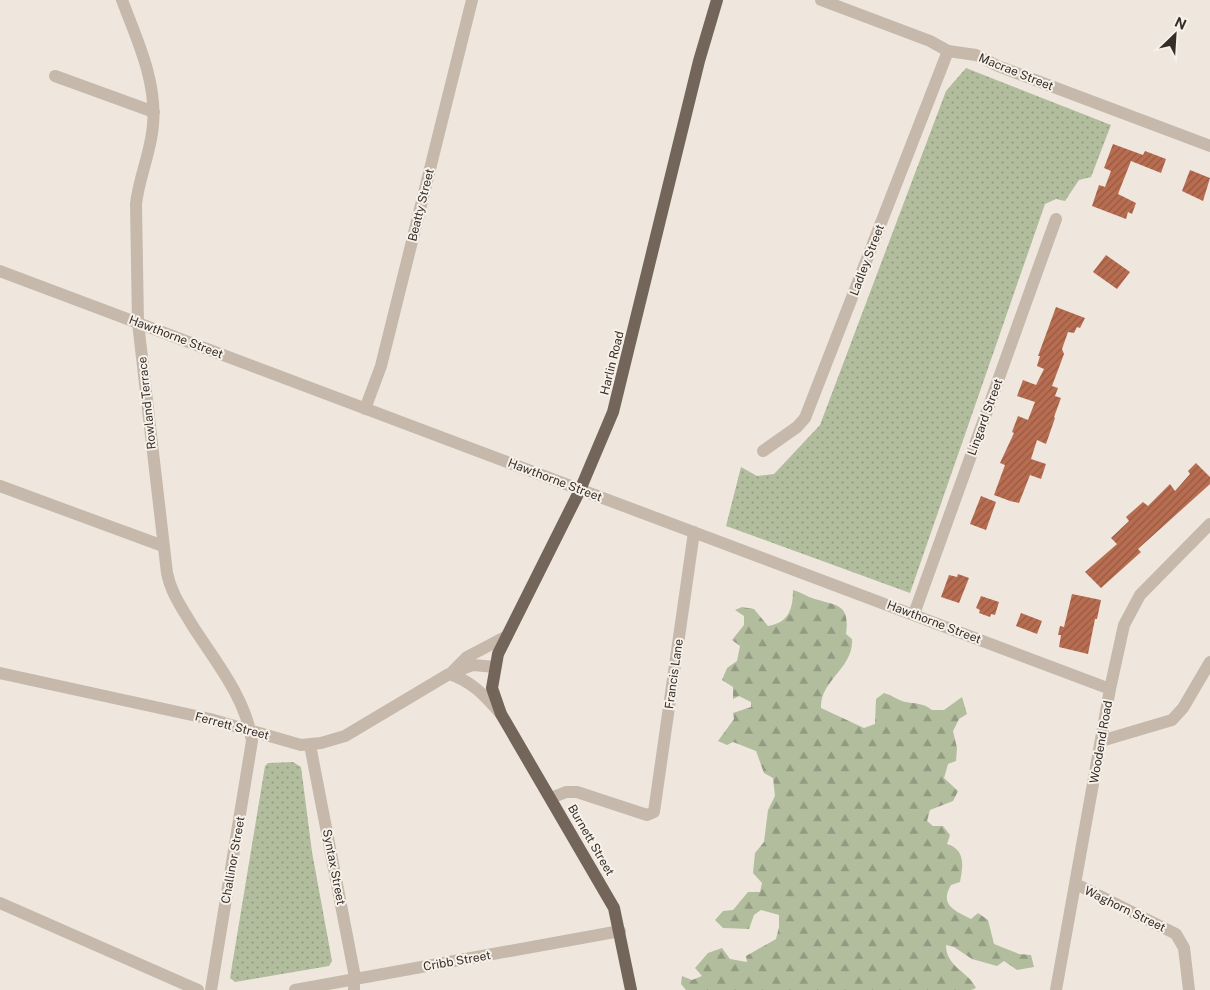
<svg xmlns="http://www.w3.org/2000/svg" width="1210" height="990" viewBox="0 0 1210 990" font-family="'Public Sans',sans-serif">
<defs>
<pattern id="grass-dots" width="8" height="8" patternUnits="userSpaceOnUse" patternTransform="scale(1.25)"><rect width="8" height="8" fill="#b2bd9e"/><path d="M2 2h.1M6 6h.1" fill="none" stroke="#929a81" stroke-width="1.8" stroke-linecap="round"/></pattern>
<pattern id="forest-firs" width="22" height="20" patternUnits="userSpaceOnUse" patternTransform="scale(1.25)"><rect width="22" height="20" fill="#b2bd9e"/><path d="M5 1l3.5 6h-7zM16 11l3.5 6h-7z" fill="#929a81"/></pattern>
<pattern id="building-hatch" width="6" height="6" patternUnits="userSpaceOnUse" patternTransform="scale(1.25)"><rect width="6" height="6" fill="#b86d51"/><path d="M-1 1l2-2M0 6l6-6M5 7l2-2" fill="none" stroke="#965a43"/></pattern>
</defs>
<rect width="100%" height="100%" fill="#efe7dd"/>
<!-- grass -->
<path fill="url(#grass-dots)" d="M966,68L1111,125L1091,177L1079,180L1065,201L1056,199L1045,204L910,593L726,526L741,467L757,476L774,474L820,425L946,91Z
M293,762L301,767L312,852L332,961L329,966L235,982L230,978L265,766L268,763Z"/>
<!-- forest -->
<path fill="url(#forest-firs)" d="M793,590C801,592 807,597 815,599C838,606 850,604 846,634L852,639C854,668 820,680 821,708L864,728L875,724L876,699L884,693C892,695 899,701 906,702C917,704 923,703 932,710H944L962,697L967,714L959,719L953,731L957,748L956,761L948,764L944,778L958,791L953,801L930,810L927,821L933,826H943L950,835L947,844C966,850 963,866 960,882L951,885C939,905 955,911 971,919L978,913L988,920L994,944L1019,954L1031,955L1034,967L1017,970L1004,961L997,966L972,959L954,947L946,945C946,967 968,971 976,988L971,990H686L681,984L682,976L692,980L702,976L695,968L708,953L722,948L730,959L747,962L746,956L776,939L779,927V915L761,910L754,915L749,929L723,928L715,920L723,911L733,910L748,892H760L762,883L753,873L755,853L764,842L768,810L775,796L773,778L764,773L756,751L733,742L727,745L718,741L734,719L733,713L751,707V702L739,696L733,699V687L722,680L727,668L737,661L740,646L732,640L744,625V616L735,610L742,607L754,609L768,626C789,623 793,608 793,590Z"/>
<!-- building -->
<path fill="url(#building-hatch)" d="M1113,144L1143,155L1145,151L1166,159L1161,173L1131,161L1118,194L1136,203L1132,214L1128,212L1126,219L1092,206L1099,185L1105,187L1111,171L1104,168Z
M1190,170L1210,178L1203,201L1182,191Z
M1106,255L1130,272L1117,289L1093,272Z
M1056,307L1085,318L1080,328L1077,327L1074,333L1068,332L1062,349L1064,354L1052,386L1058,388L1055,396L1061,398L1054,417L1055,418L1046,444L1037,440L1031,459L1046,464L1041,479L1030,475L1019,503L1010,501L994,495L1005,465L1000,463L1014,433L1012,432L1018,416L1028,420L1035,402L1017,396L1023,380L1036,385L1044,369L1037,366L1040,356H1038Z
M1196,463L1210,477V484L1138,549L1141,552L1101,588L1085,572L1117,544L1111,538L1129,521L1126,517L1143,502L1148,506L1170,484L1175,491L1190,474L1188,471Z
M981,496L996,502L986,530L970,524Z
M958,574L969,578L959,603L941,597L949,575L957,577Z
M1072,594L1101,600L1097,619H1095L1088,654L1059,647L1061,635H1058L1060,626L1064,627Z
M981,596L999,602L995,615L991,614L990,617L979,613L980,610L976,608Z
M1021,613L1042,621L1037,634L1016,626Z"/>
<g fill="none" stroke-linecap="round" stroke-linejoin="round">
<!-- minor -->
<path stroke="#c6b8aa" stroke-width="12" d="M122,0C137,40 157,81 153,125C151,152 139,177 136,204L138,323L167,573C171,593 182,608 192,625C215,661 246,698 252,741L211,990
M821,0L930,41L948,51L976,55L998,66L1210,146
M55,76L154,112
M0,271L1110,689
M365,409L381,366L472,0
M763,451L797,427L805,418L948,51
M0,486L163,546
M914,614L1056,219
M453,671L467,657L507,636
M0,673L210,719L301,745L321,743L345,736L449,674L473,665L495,667
M449,674C472,681 485,696 501,714
M1101,741L1172,720L1183,708L1210,662
M310,745L354,972V990
M551,798L566,792H577L647,815L654,812L694,532
M1076,884L1176,934L1184,948L1189,990
M0,903L198,990
M295,990L620,931
M1056,990L1110,689L1124,625L1140,595L1210,524"/>
<!-- major -->
<path stroke="#74655b" stroke-width="12" d="M631,990L614,908L501,714L492,688L498,654L580,490L613,412L699,61L717,0"/>
</g>
<g text-anchor="middle" stroke-width="4" stroke-linejoin="round" paint-order="stroke">
<!-- street labels -->
<g font-size="12" fill="#342d29" stroke="#f7f1e9">
<text transform="translate(1016 72) rotate(22)" y="4">Macrae Street</text>
<text transform="translate(421 205) rotate(-76)" y="4">Beatty Street</text>
<text transform="translate(867 260) rotate(-69)" y="4">Ladley Street</text>
<text transform="translate(176 337) rotate(21)" y="4">Hawthorne Street</text>
<text transform="translate(612 363) rotate(-76)" y="4">Harlin Road</text>
<text transform="translate(147 403) rotate(-96)" y="4">Rowland Terrace</text>
<text transform="translate(985 417) rotate(-70)" y="4">Lingard Street</text>
<text transform="translate(555 480) rotate(21)" y="4">Hawthorne Street</text>
<text transform="translate(934 622) rotate(21)" y="4">Hawthorne Street</text>
<text transform="translate(674 674) rotate(-82)" y="4">Francis Lane</text>
<text transform="translate(232 726) rotate(15)" y="4">Ferrett Street</text>
<text transform="translate(1101 742) rotate(-80)" y="4">Woodend Road</text>
<text transform="translate(591 840) rotate(60)" y="4">Burnett Street</text>
<text transform="translate(233 860) rotate(-80)" y="4">Challinor Street</text>
<text transform="translate(334 867) rotate(79)" y="4">Syntax Street</text>
<text transform="translate(1125 909) rotate(26)" y="4">Waghorn Street</text>
<text transform="translate(457 961) rotate(-10)" y="4">Cribb Street</text>
</g>
</g>
<!-- north arrow -->
<g transform="translate(1175 35) rotate(25)" stroke="#f7f1e9" stroke-width="4" paint-order="stroke">
<path d="M0-4L9 19L0 12L-9 19Z" fill="#342d29"/>
<text y="-8" font-size="14" font-weight="bold" text-anchor="middle" fill="#342d29">N</text>
</g>
</svg>
